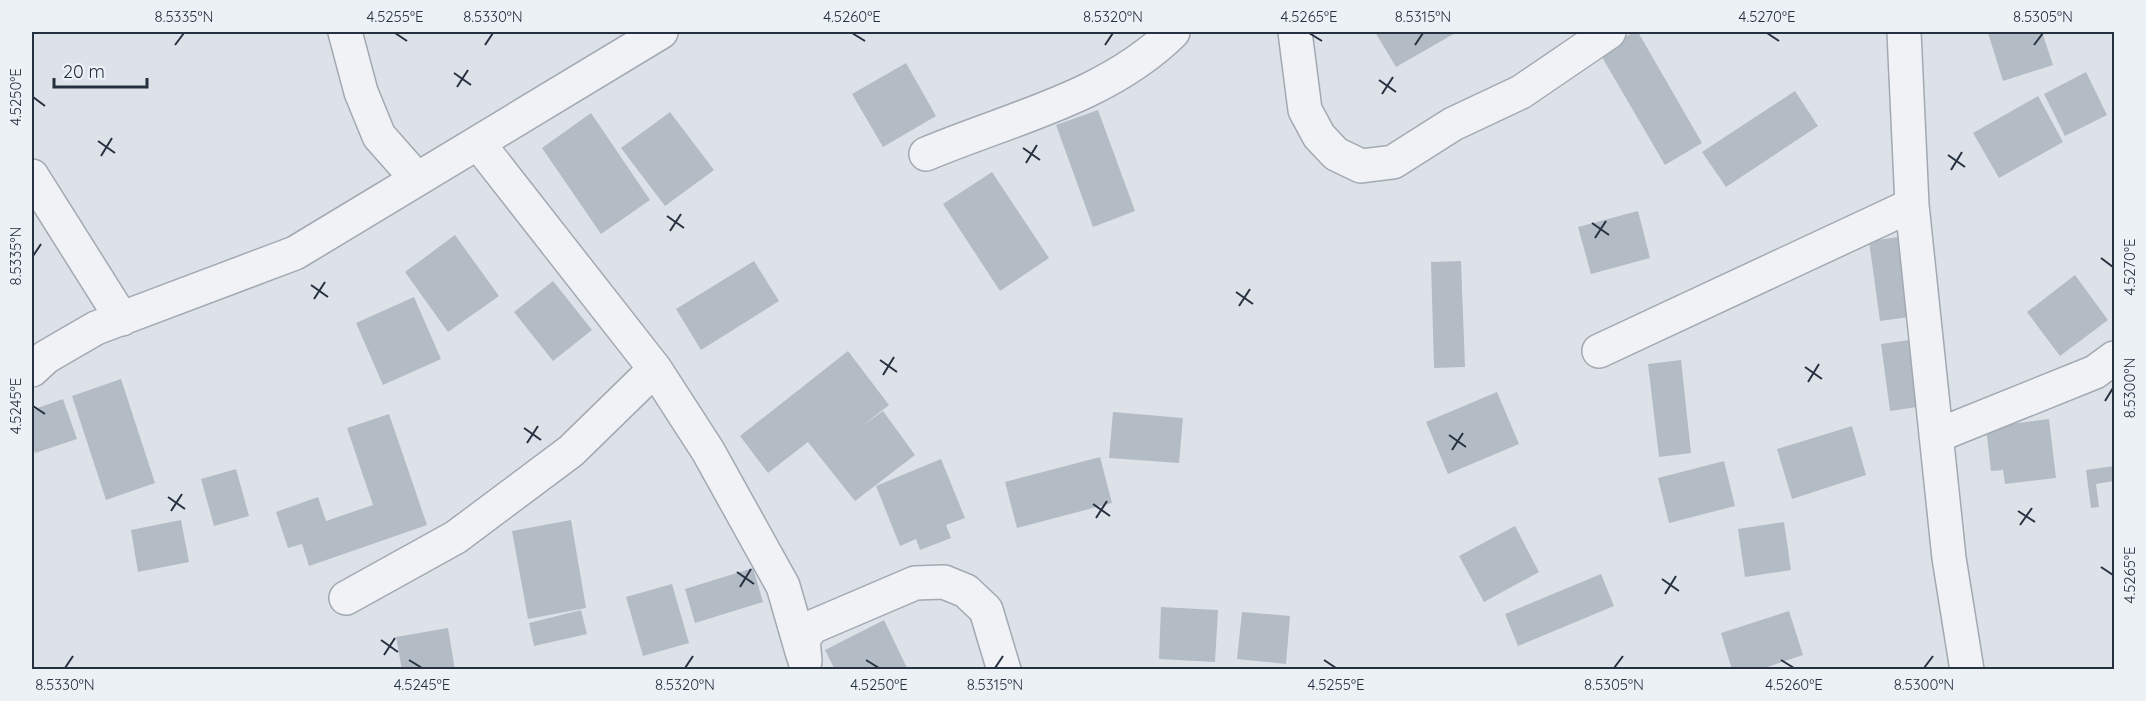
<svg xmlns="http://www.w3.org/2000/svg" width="2146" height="701" viewBox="0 0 2146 701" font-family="Quicksand,sans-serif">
<rect width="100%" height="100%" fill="#dde2e8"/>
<!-- building -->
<path fill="#b3bbc5" d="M1375,32H1457L1396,67Z
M1634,32H1638L1702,143L1665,165L1599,52Z
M1992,32H2042L2053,65L2003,81L1988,33Z
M906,63L936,116L883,147L852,94Z
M2086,72L2107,115L2065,136L2044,94Z
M1795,91L1818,126L1726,187L1702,152Z
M2038,96L2063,142L1999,178L1973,133Z
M1098,110L1135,211L1093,227L1056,125Z
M670,112L714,170L665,206L621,148Z
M591,113L650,200L601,234L542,148Z
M992,172L1049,258L1000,291L943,204Z
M1638,211L1650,258L1591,274L1578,227Z
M455,235L499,296L448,332L405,272Z
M1899,237L1909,317L1880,321L1869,241Z
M754,261L779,301L701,350L676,309Z
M1461,261L1465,367L1434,368L1431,262Z
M2075,275L2108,320L2060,356L2027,312Z
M553,281L592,330L553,361L514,312Z
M414,297L441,359L383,385L356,323Z
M1909,340L1917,407L1890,411L1881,344Z
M848,351L889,405L861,427L883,411L915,455L855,501L808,442L768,473L740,436Z
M1681,360L1691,453L1659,457L1648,364Z
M121,379L155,483L106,500L72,396Z
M1497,392L1519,444L1448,474L1426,422Z
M63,399L77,439L35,453L32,443V410Z
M1113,412L1183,418L1179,463L1109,458Z
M389,414L427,525L309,566L302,544L288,548L276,512L318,497L326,521L373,505L347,428Z
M2049,419L2056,478L2005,484L2003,470L1991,471L1986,427Z
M1852,426L1866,475L1792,499L1777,449Z
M1100,457L1112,503L1017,528L1005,482Z
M941,459L965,518L946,525L951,538L920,550L916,539L900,546L876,486Z
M1724,461L1735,506L1669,523L1658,478Z
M2114,466V481L2096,484L2099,507L2091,508L2086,470Z
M236,469L249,516L214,526L201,479Z
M181,520L189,562L138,572L131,530Z
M571,520L586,608L528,619L512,531Z
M1784,522L1791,570L1745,577L1738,529Z
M1515,526L1539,572L1484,602L1459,556Z
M753,568L763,602L695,623L685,589Z
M1601,574L1614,606L1518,646L1505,614Z
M672,584L689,643L643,656L626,597Z
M1161,607L1218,610L1215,662L1159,659Z
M581,610L587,634L534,646L529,623Z
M1789,611L1803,655L1758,670H1732L1721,633Z
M1242,612L1290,616L1286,664L1237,659Z
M884,620L908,670H835L825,650Z
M448,628L455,670H402L396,637Z"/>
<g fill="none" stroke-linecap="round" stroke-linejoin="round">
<!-- minor casing -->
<g stroke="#a2a9b2" stroke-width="36">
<path id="minor" d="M345,32L361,92L379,136L417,179
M1295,32L1305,110L1319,136L1336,154L1361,166L1393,162L1453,124L1521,92L1609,32
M1904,32L1912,205L1949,558L1967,670
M478,143L655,369L708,451L783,586L803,655
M926,154C1009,119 1108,97 1173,32
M32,176L122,319
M1599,351L1912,205
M32,370L46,357L96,328L295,253L661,32
M1936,436L2095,372L2114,358
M346,598L456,537L571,451L655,369
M805,661L803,639L812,627L915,583L944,582L966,591L986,610L1004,670"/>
</g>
<!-- minor -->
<use href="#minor" stroke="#f0f2f6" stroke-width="33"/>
</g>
<!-- ticks -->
<path fill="none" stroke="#253040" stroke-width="2" d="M395,33L407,41M852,33L865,41M1309,33L1322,41M1767,33L1779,41M175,45L184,33M485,45L493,33M1105,45L1113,33M1415,45L1423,33M2034,45L2043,33M454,73L471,85M1379,80L1396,92M457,87L468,70M1382,94L1393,77M33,97L45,106M98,141L115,153M1023,148L1040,160M1948,155L1965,167M101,156L112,138M1026,163L1037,145M1951,170L1962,152M667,216L684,228M1592,223L1609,235M670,231L681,214M1595,238L1606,221M33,256L41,244M2101,258L2113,267M311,285L328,297M1236,292L1253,304M314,299L325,282M1239,306L1250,289M880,360L897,372M1805,367L1822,379M883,375L894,357M1808,382L1819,364M2105,401L2113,388M33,406L45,414M524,428L541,440M1449,435L1466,447M527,443L538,426M1452,450L1463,433M168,497L185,509M1093,504L1110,516M171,511L182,494M2018,511L2035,522M1096,518L1107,501M2020,525L2032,508M2101,567L2113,575M737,572L754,584M1662,579L1679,591M740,587L751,569M1665,594L1676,576M381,640L398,652M384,655L395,638M409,660L422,668M866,660L879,668M1324,660L1336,668M1781,660L1794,668M65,668L73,656M685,668L693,656M995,668L1003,656M1614,668L1623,656M1924,668L1933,656"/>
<!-- border -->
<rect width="2146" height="701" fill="none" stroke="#ecf1f6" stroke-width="66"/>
<!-- scale -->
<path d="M54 78v9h93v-9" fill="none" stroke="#253040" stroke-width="3"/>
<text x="63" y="78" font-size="18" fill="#253040" stroke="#ecf1f6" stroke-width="4.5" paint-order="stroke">20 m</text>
<rect x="33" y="33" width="2080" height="635" fill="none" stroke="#253040" stroke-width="2"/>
<g font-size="15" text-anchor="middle" fill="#253040">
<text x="184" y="22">8.5335°N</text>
<text x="395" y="22">4.5255°E</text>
<text x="493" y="22">8.5330°N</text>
<text x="852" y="22">4.5260°E</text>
<text x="1113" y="22">8.5320°N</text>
<text x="1309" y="22">4.5265°E</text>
<text x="1423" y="22">8.5315°N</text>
<text x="1767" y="22">4.5270°E</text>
<text x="2043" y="22">8.5305°N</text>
<text transform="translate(16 97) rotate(-90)" y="5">4.5250°E</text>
<text transform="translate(16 256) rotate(-90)" y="5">8.5335°N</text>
<text transform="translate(2130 267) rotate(-90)" y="5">4.5270°E</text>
<text transform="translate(2130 388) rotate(-90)" y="5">8.5300°N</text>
<text transform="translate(16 406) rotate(-90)" y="5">4.5245°E</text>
<text transform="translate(2130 575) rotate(-90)" y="5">4.5265°E</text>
<text x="65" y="690">8.5330°N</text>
<text x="422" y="690">4.5245°E</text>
<text x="685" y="690">8.5320°N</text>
<text x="879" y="690">4.5250°E</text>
<text x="995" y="690">8.5315°N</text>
<text x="1336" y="690">4.5255°E</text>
<text x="1614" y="690">8.5305°N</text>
<text x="1794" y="690">4.5260°E</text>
<text x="1924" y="690">8.5300°N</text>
</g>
</svg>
